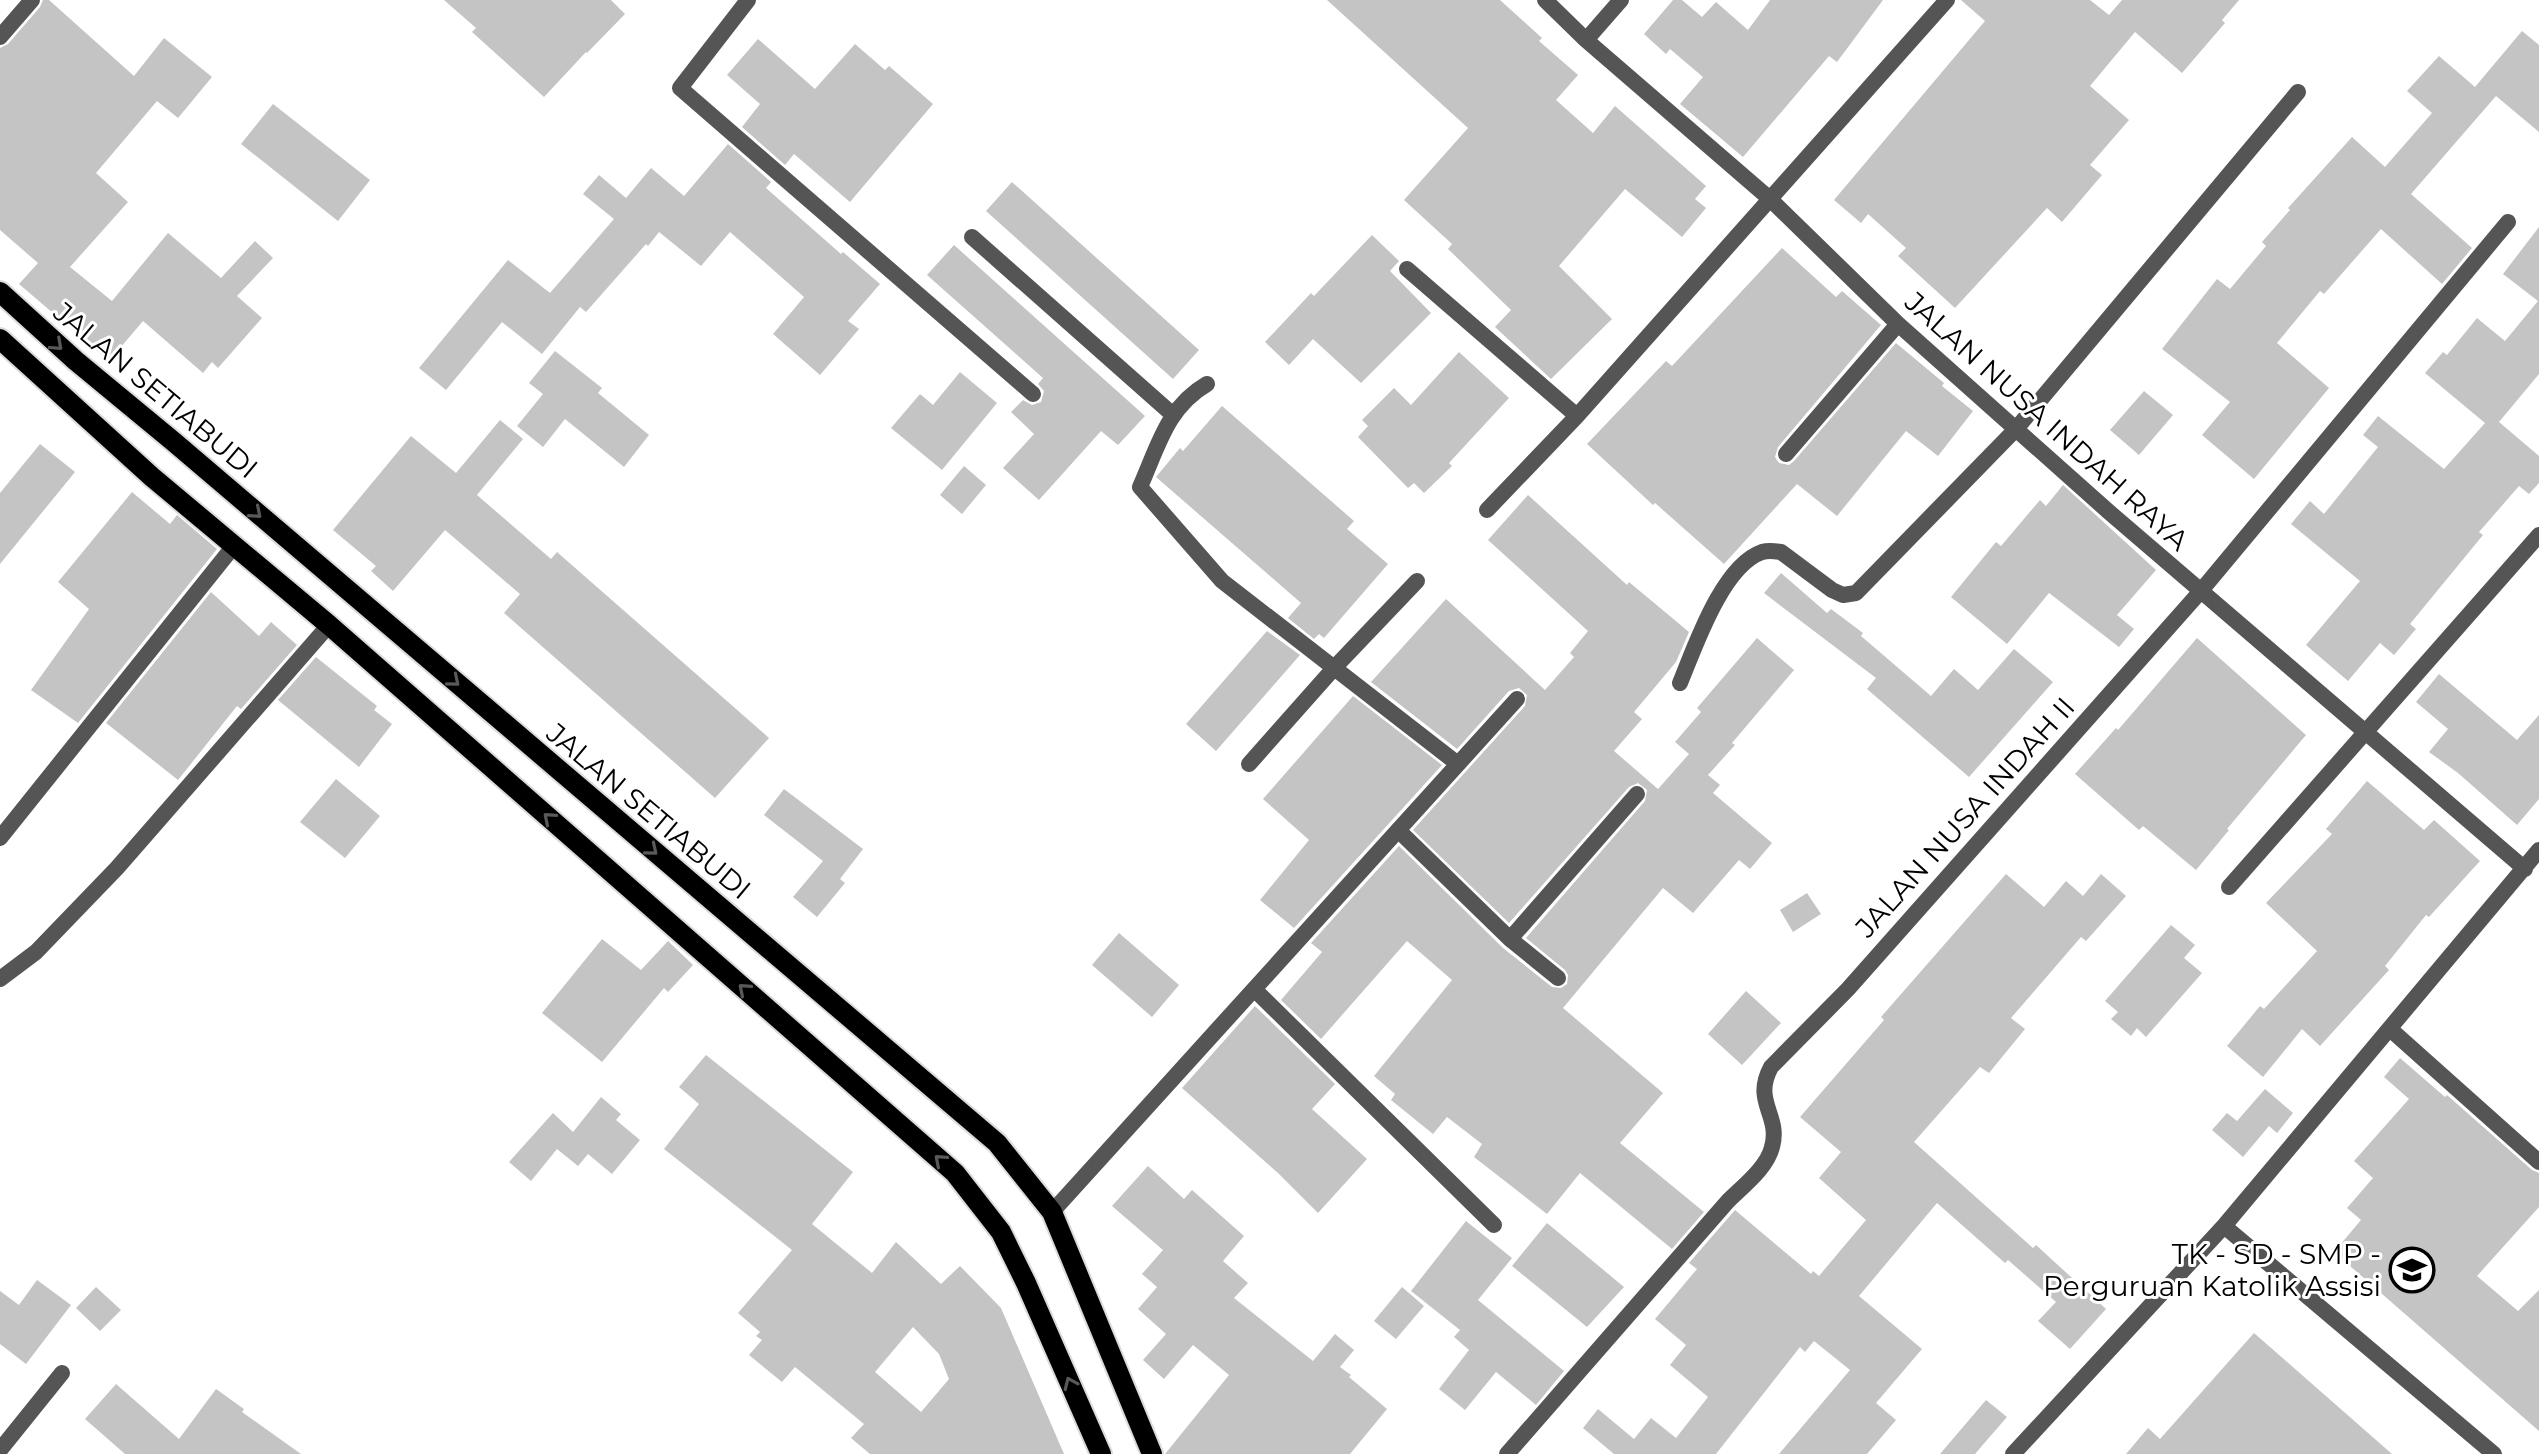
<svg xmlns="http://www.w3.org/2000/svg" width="2539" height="1454" viewBox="0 0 2539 1454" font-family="Montserrat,sans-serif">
<rect width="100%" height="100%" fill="#fff"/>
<!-- building -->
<path fill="#c4c4c4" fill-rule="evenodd" d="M43,0H49L134,76L164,38L212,77L178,118L157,101L96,173L128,202L70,267L112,301L168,233L221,278L255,241L273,258L237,296L262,318L218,368L212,362L203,373L143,321L109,361L19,284L38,263L0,230V48L8,44L40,7Z
M444,0H611L625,14L587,53L586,52L544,97L472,32L476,28Z
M1327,0H1500L1542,38L1539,41L1578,75L1556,100L1593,133L1615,106L1706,186L1695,199L1706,208L1682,237L1625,189L1559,266L1612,319L1551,379L1495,327L1511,310L1448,249L1452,244L1404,200L1468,128Z
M1673,0H1682L1702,17L1716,2L1748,30L1770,0H1883L1837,62L1829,56L1743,157L1680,104L1703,77L1670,49L1666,54L1644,34Z
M1961,0H2090L2109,15L2122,0H2239L2222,20L2225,23L2182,73L2135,32L2090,86L2129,120L2090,165L2102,175L2062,222L2047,208L1955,308L1898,256L1906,248L1868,214L1861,223L1834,200L1985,21Z
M2522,31L2539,45V132L2496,96L2411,194L2472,248L2442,284L2381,229L2324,294L2320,291L2277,343L2329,388L2254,479L2202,435L2230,402L2162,349L2217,279L2230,289L2266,246L2262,242L2290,210L2288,208L2352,137L2385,167L2432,113L2407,91L2439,56L2475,87Z
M758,39L815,89L855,44L885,70L889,66L933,104L850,202L794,154L785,165L742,127L760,104L727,75Z
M273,104L370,180L338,221L241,144Z
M728,144L771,182L766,188L841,254L843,252L880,284L848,321L859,329L820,375L773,334L804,297L730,232L701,266L659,232L648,246L646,244L586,312L580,307L542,354L502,322L446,390L419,368L508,260L550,293L614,219L583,194L599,175L626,198L651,168L684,196Z
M1012,182L1199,350L1173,379L986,211Z
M2539,227V374L2499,422L2539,456V483L2529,494L2519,486L2479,532L2483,535L2410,624L2416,629L2394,655L2380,643L2348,681L2306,645L2360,581L2291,524L2310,501L2324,514L2378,447L2363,435L2378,416L2444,469L2485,423L2425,373L2443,352L2447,355L2477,318L2505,341L2538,301L2503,274Z
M1372,235L1399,261L1390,271L1431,313L1361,383L1313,339L1289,365L1265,342L1311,293L1314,296Z
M954,245L1145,416L1118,445L1101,431L1039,500L1003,468L1034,434L1011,412L1023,400L1032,405L1041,402L1044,391L1038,384L1043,378L927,275Z
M1782,248L1836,297L1842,291L1881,325L1778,447L1775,457L1779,463L1789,465L1794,461L1896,343L1944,383L1942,386L1973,411L1938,456L1906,431L1837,516L1797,484L1724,564L1655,503L1653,505L1587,444L1666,361L1672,366Z
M555,351L602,388L598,393L649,435L624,467L565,419L543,447L517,426L543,394L529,383Z
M1459,352L1509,398L1449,463L1452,466L1424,493L1414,483L1408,488L1358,437L1368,426L1362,420L1394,388L1411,405Z
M960,372L997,403L942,470L891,428L920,394L933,405Z
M2144,391L2173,415L2139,455L2110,430Z
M1222,406L1354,521L1347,529L1388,564L1324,638L1319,634L1314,639L1288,618L1301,603L1156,477L1180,448L1183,451Z
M500,420L523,439L477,495L551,559L557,552L769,738L715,798L504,613L520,594L445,530L393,591L371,571L376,566L333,530L411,436L456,473Z
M40,444L75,472L0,564V493Z
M964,466L986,485L962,514L940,495Z
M2063,485L2156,570L2117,615L2134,629L2119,647L2049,593L2007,644L1951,597L1996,542L2001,546L2040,500L2046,506Z
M132,492L170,524L177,515L217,549L78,723L31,690L89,609L58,582Z
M1528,495L1627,585L1629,582L1689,632L1676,662L1634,712L1642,719L1614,751L1658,789L1689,754L1675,742L1701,712L1697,708L1757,638L1794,670L1732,743L1735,745L1708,775L1720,785L1713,793L1772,843L1750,869L1739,860L1693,913L1663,888L1563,1008L1663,1093L1620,1143L1704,1212L1672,1249L1580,1173L1547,1214L1474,1157L1482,1144L1447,1117L1433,1134L1391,1100L1395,1094L1374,1076L1452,980L1407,941L1321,1039L1281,1000L1322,952L1311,943L1399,846L1503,948L1552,987L1561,988L1567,984L1568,975L1565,970L1526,938L1645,801L1647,790L1638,783L1629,787L1509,923L1413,830L1525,706L1527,695L1519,688L1509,691L1457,749L1371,682L1446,599L1545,690L1574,657L1570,653L1588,631L1488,540Z
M1781,573L1827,613L1831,609L1863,633L1861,636L1931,696L1954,669L1978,690L2014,649L2053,682L1969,777L1867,689L1876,678L1764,593Z
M211,592L259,636L271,622L297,645L241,709L237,706L178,780L106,723Z
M1267,631L1300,655L1216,751L1186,724Z
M2197,638L2306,735L2227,829L2229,830L2196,870L2143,826L2139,830L2075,774L2116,728L2118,730Z
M316,657L377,706L374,710L392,724L359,767L278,700Z
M2439,674L2517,740L2539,715V799L2517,825L2458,773L2429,752L2448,729L2416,702Z
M1353,696L1442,765L1294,928L1260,900L1309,840L1263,799Z
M336,779L380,816L345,858L300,822Z
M2367,781L2424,830L2434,820L2480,861L2429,917L2426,915L2385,966L2389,970L2320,1046L2302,1029L2263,1077L2227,1046L2260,1006L2264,1009L2317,951L2266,903L2332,834L2326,829Z
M784,789L863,849L840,879L845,883L817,917L793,897L823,861L764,815Z
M2006,874L2044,907L2066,881L2083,896L2101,874L2126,896L2086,941L2081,937L2011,1018L2025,1029L1989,1073L1980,1067L1914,1142L2033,1248L2036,1245L2106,1309L2070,1349L2038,1321L2056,1302L2008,1260L2005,1263L1937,1203L1859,1296L1922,1349L1876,1403L1896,1420L1867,1454H1779L1850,1370L1814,1341L1805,1352L1800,1347L1716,1454H1614L1583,1428L1598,1409L1634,1439L1651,1418L1676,1438L1708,1397L1670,1365L1686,1345L1655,1319L1697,1269L1689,1263L1735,1210L1811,1274L1813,1271L1819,1276L1866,1220L1819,1178L1841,1152L1800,1117L1884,1020L1881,1017Z
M1807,893L1821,914L1793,932L1780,910Z
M2171,925L2195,945L2184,958L2202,973L2146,1037L2137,1028L2131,1036L2111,1019L2118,1012L2105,1001Z
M1119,933L1179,985L1152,1017L1092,965Z
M602,939L641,970L668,941L693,965L668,992L664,988L602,1062L542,1013Z
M1746,991L1781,1023L1742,1065L1708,1034Z
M1255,1006L1335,1084L1312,1109L1367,1159L1318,1213L1278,1173L1182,1088Z
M706,1055L853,1172L812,1224L872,1273L896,1242L941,1284L960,1266L1001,1308L1064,1454H870L851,1438L864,1424L795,1367L782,1382L749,1355L762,1340L756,1336L760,1332L738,1313L792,1250L664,1149L699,1104L679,1087ZM913,1327L939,1354L949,1379L921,1412L875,1372Z
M2400,1058L2445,1097L2447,1095L2532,1170L2539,1173V1207L2477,1276L2518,1311L2539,1290V1431L2334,1252L2361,1220L2347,1208L2373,1178L2354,1161L2409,1099L2384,1077Z
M2265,1089L2293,1113L2277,1133L2269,1126L2243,1157L2212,1130L2227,1113L2237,1121Z
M601,1097L621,1114L616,1120L640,1140L612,1174L588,1154L578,1166L557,1149L531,1181L509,1162L553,1113L573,1132Z
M1148,1166L1184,1199L1192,1190L1244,1236L1223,1261L1248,1283L1234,1298L1313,1361L1335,1334L1354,1350L1340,1367L1351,1375L1349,1377L1387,1409L1350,1454H1165L1229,1375L1193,1345L1164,1379L1143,1360L1166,1334L1138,1309L1157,1287L1142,1274L1163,1250L1112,1206Z
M1466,1221L1512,1258L1478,1300L1564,1371L1536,1405L1496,1372L1465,1410L1439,1389L1469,1350L1454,1337L1460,1330L1411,1291Z
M1547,1223L1624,1287L1587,1327L1512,1266Z
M37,1280L71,1305L26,1364L0,1344V1291L19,1305Z
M96,1287L121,1310L100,1331L76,1308Z
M1402,1287L1424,1306L1396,1339L1374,1321Z
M2254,1333L2392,1454H2126L2148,1428L2160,1439Z
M116,1384L179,1439L216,1389L244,1409L242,1412L301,1454H125L85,1419Z
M1986,1400L2007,1417L1987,1440L1975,1454H1940Z"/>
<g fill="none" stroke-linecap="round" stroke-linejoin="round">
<!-- primary casing -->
<g stroke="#dbdbdb" stroke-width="24">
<path id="primary" d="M0,292L76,361L174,442L997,1143L1052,1212L1152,1454
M0,339L152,477L329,625L955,1173L1001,1232L1026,1283L1101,1454"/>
</g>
<!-- minor -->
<path stroke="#555" stroke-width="16" d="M748,0L680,88L1033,394
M1545,0L1586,40L1770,199L1898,324L2109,512L2525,869
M0,37L32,0
M1586,40L1621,0
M972,237L1172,414
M1407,269L1577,416
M1207,384C1167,407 1158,447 1140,487L1222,581L1458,764
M1786,454L1898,324
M1487,510L1577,416L1947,0
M1680,683C1695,647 1722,566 1762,552C1769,550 1774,551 1781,552L1832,590L1843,595L1856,593L2016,429L2298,92
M1249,764L1335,667L1417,581
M1398,830L1510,939L1558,978
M0,838L233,547
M2229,887L2539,535
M1510,939L1637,794
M0,979L36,952L117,868L329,625
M1254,989L1494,1225
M2390,1029L2539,1162
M1052,1212L1517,699
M2224,1226L2494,1454
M0,1450L62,1373
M1507,1454L1728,1201C1743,1186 1767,1168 1772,1147C1781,1115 1752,1102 1771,1067L1848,989L2200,592L2508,222
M2013,1454L2224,1226L2539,850"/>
<!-- primary -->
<use href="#primary" stroke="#000" stroke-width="20"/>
</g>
<!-- one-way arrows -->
<defs><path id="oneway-chevron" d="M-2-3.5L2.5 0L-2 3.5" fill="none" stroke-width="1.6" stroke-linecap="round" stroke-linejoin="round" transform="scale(2)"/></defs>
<g stroke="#595959">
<use href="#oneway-chevron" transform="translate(57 345) rotate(42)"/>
<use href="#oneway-chevron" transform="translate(256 513) rotate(41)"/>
<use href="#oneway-chevron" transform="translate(454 681) rotate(40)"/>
<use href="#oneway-chevron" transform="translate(549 818) rotate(-139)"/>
<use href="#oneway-chevron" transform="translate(652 850) rotate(40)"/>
<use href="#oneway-chevron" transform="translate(744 989) rotate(-139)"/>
<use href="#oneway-chevron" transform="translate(940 1160) rotate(-139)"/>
<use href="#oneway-chevron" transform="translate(1070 1383) rotate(-114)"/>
</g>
<!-- icons -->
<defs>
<g id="school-ring" transform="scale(2.3)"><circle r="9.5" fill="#fff" stroke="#000" stroke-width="1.5"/><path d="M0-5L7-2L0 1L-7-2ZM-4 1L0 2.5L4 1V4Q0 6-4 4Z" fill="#000"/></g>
</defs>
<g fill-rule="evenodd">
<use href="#school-ring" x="2412" y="1270"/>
</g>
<g text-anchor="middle" stroke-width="6" stroke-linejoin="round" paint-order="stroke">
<!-- street labels -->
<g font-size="28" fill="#000" stroke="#fff">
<text transform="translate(156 390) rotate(40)" y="10">JALAN SETIABUDI</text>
<text transform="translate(2047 421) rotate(42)" y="10">JALAN NUSA INDAH RAYA</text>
<text transform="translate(649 811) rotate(40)" y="10">JALAN SETIABUDI</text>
<text transform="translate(1965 817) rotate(-48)" y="10">JALAN NUSA INDAH II</text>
</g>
<!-- poi labels -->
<g font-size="28" fill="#000" stroke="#fff" text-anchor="end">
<text x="2381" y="1264">TK - SD - SMP -<tspan x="2381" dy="32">Perguruan Katolik Assisi</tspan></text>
</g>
</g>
</svg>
